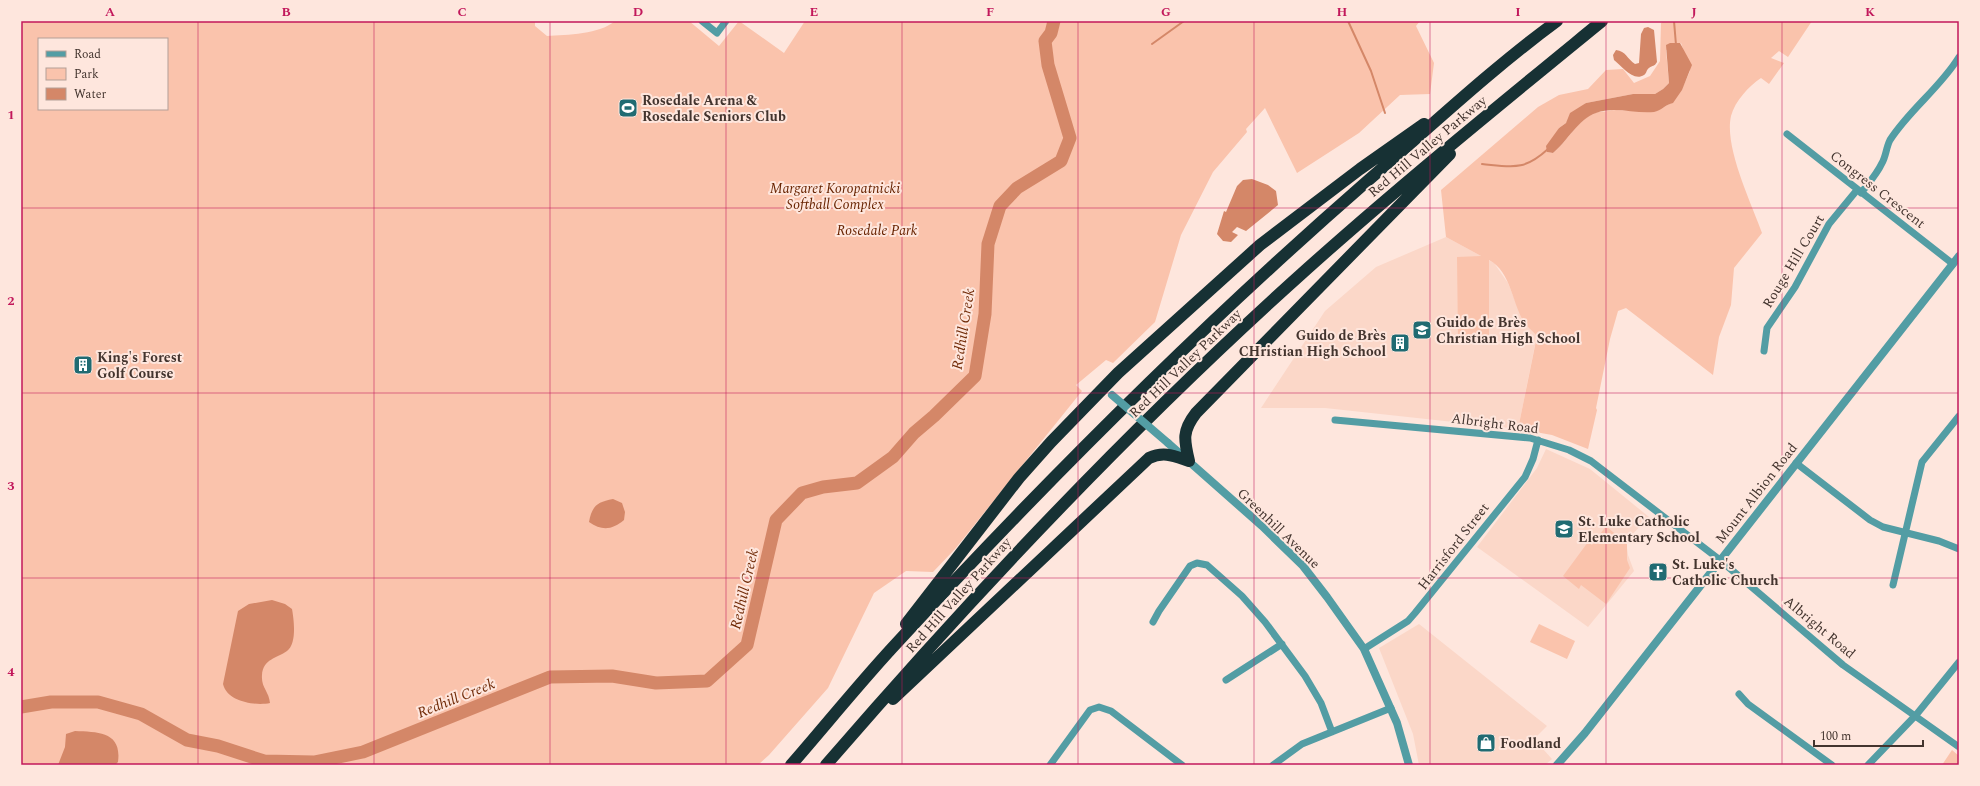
<svg xmlns="http://www.w3.org/2000/svg" width="1980" height="786" viewBox="0 0 1980 786" font-family="Spectral,serif">
<rect width="100%" height="100%" fill="#fee6dd"/>
<!-- built -->
<path fill="#fbd7c8" d="M1446,237L1494,263L1508,283L1525,325L1537,335L1518,429L1325,408H1261L1325,311L1376,267Z
M1546,449L1590,469L1649,517L1626,541L1628,555L1634,571L1588,627L1477,547L1537,468Z
M1419,624L1547,726L1534,739L1552,759L1545,765H1419L1413,734L1379,648Z"/>
<!-- green -->
<path fill="#fac3ac" fill-rule="evenodd" d="M21,21H535V26L547,36C567,35 600,34 615,21H689L719,46L739,21L784,53L805,21H1420L1416,26L1434,63L1430,94L1400,95L1359,133L1297,173L1265,108L1246,129L1247,132L1213,172L1181,235L1155,322L1113,363L1106,360L1076,385L1082,391L955,549L933,572L906,571L874,593L828,688L769,755L758,765H21ZM39,39H167V109H39Z
M1664,21H1812L1788,57L1779,51L1771,58L1784,63L1769,84L1761,78C1749,86 1735,101 1731,116C1724,147 1751,202 1762,233L1734,268L1731,305L1719,337L1713,375L1626,308L1618,311L1610,339L1596,408L1597,410L1588,449L1552,435L1518,429L1537,336C1534,332 1529,329 1526,325C1512,306 1512,272 1489,260V339H1458L1457,257L1481,256L1446,237L1441,190L1538,107L1559,95L1588,89L1606,70L1623,69L1634,83L1650,76L1660,61L1661,23ZM1681,43L1690,71C1678,100 1668,114 1635,111C1625,111 1617,109 1607,111C1604,112 1599,111 1595,113C1577,120 1568,141 1553,153L1547,152L1559,128L1566,123L1586,103L1633,94H1655L1663,89L1669,83L1666,50Z
M1606,526L1627,544V560L1630,568L1606,604L1581,585L1579,589L1563,576L1588,542L1592,545Z
M1539,624L1575,641L1567,659L1530,642Z
M1952,750L1959,756V765H1942Z"/>
<!-- water -->
<path fill="#d48768" d="M1648,27L1654,30L1657,62C1654,67 1653,65 1649,68C1646,70 1647,73 1644,75C1633,82 1622,66 1614,60L1613,55L1616,50C1626,51 1627,59 1635,64L1639,63L1641,34L1644,28Z
M1670,43H1680L1692,65L1682,90L1673,103C1666,104 1661,111 1654,112C1635,114 1614,106 1596,113C1578,119 1567,142 1553,153L1547,152L1546,146L1559,128L1566,123L1570,113L1586,103L1633,94H1655L1663,89L1669,83L1666,45Z
M1252,179L1268,185L1276,191L1278,205L1246,231L1237,227L1232,232L1238,235L1231,242L1223,241L1217,234L1224,211L1226,212L1237,186L1243,180Z
M613,499L622,503L625,512L624,520C612,530 602,531 589,522C592,506 597,502 613,499Z
M272,600L285,604L292,609C294,620 297,644 287,651C277,658 263,659 262,675C261,688 269,691 270,703C256,706 227,702 223,684L238,611L249,604Z
M75,731C99,732 122,732 118,762L115,765H58L65,747L66,734Z"/>
<g fill="none" stroke-linecap="round" stroke-linejoin="round">
<!-- stream -->
<path stroke="#d48768" stroke-width="2" d="M1348,21L1371,71L1385,113
M1674,21L1676,45
M1152,44L1184,21
M1482,164C1513,167 1524,171 1548,149"/>
<!-- river -->
<path stroke="#d48768" stroke-width="13" d="M21,707L51,702H98L141,714L187,740L218,746L264,761L314,762L363,752L550,677L612,676L656,683L707,681L747,645L776,520L802,493L823,487L857,483L893,457L914,433L934,416L975,376L985,314L988,244L1000,206L1017,188L1061,161L1070,138L1048,65L1045,41L1051,33L1054,21"/>
<!-- minor -->
<path stroke="#539da4" stroke-width="7" d="M702,21L717,33L726,21
M1787,134L1953,264
M1861,193C1868,184 1877,174 1882,163C1886,156 1886,148 1890,140C1910,109 1940,88 1959,57
M1764,351L1767,328L1795,287L1829,224L1857,190
M1335,420L1530,438L1569,450L1591,461L1720,560L1843,665L1959,747
M1796,463L1870,520L1883,527L1939,541L1959,549
M1893,585L1922,462L1959,416
M1153,622L1159,611L1190,566L1197,563L1207,565L1242,596L1265,622L1305,676L1321,703L1332,732
M1364,649L1408,621L1415,613L1525,477L1533,459L1538,440
M1226,680L1282,644
M1739,694L1748,704L1832,765
M1050,765L1090,710L1099,707L1111,711L1182,765
M1273,765L1302,744L1391,708
M1868,765L1916,715L1959,662"/>
<!-- tertiary -->
<path stroke="#539da4" stroke-width="8" d="M1168,443L1262,526L1303,566L1327,597L1364,649L1397,723L1409,765
M1557,765L1585,733L1959,256"/>
<!-- motorway -->
<path stroke="#173134" stroke-width="12" d="M1189,461C1184,440 1182,431 1196,413L1450,154
M906,624L1019,478L1051,442L1118,373L1260,245L1360,169L1424,124
M893,699L1149,458C1164,451 1174,456 1189,461
M791,765C825,726 858,685 893,647C1042,485 1198,329 1364,184C1428,129 1489,71 1557,21
M826,765C977,590 1136,422 1308,268C1403,183 1503,102 1602,21"/>
<!-- tertiary-bridge -->
<path stroke="#539da4" stroke-width="8" d="M1112,395L1168,443"/>
</g>
<!-- grid -->
<path fill="none" stroke="#c2185b" stroke-width="1" stroke-opacity="0.55" d="M198,21V765M374,21V765M550,21V765M726,21V765M902,21V765M1078,21V765M1254,21V765M1430,21V765M1606,21V765M1782,21V765M21,208H1959M21,393H1959M21,578H1959"/>
<!-- icons -->
<defs>
<g id="stadium-square" transform="scale(1)"><rect x="-9" y="-9" width="18" height="18" rx="4" fill="#206b72" stroke="#fee6dd"/><path d="M0-5a6.5 5 0 1 0 0 10a6.5 5 0 1 0 0-10ZM-3.5-1.8h7v3.6h-7Z" fill="#fff"/></g>
<g id="school-square" transform="scale(1)"><rect x="-9" y="-9" width="18" height="18" rx="4" fill="#206b72" stroke="#fee6dd"/><path d="M0-5L7-2L0 1L-7-2ZM-4 1L0 2.5L4 1V4Q0 6-4 4Z" fill="#fff"/></g>
<g id="building-square" transform="scale(1)"><rect x="-9" y="-9" width="18" height="18" rx="4" fill="#206b72" stroke="#fee6dd"/><path d="M-4-6H4V6H1V3H-1V6H-4ZM-2.5-4.3h1.7v1.8h-1.7ZM.8-4.3h1.7v1.8H.8ZM-2.5-1h1.7V.8h-1.7ZM.8-1h1.7V.8H.8Z" fill="#fff"/></g>
<g id="church-square" transform="scale(1)"><rect x="-9" y="-9" width="18" height="18" rx="4" fill="#206b72" stroke="#fee6dd"/><path d="M-1.2-6h2.4v3.5h3.3v2.4h-3.3V6h-2.4V-.1h-3.3v-2.4h3.3Z" fill="#fff"/></g>
<g id="shop-square" transform="scale(1)"><rect x="-9" y="-9" width="18" height="18" rx="4" fill="#206b72" stroke="#fee6dd"/><path d="M-5-2.5h2.3a2.7 3.5 0 0 1 5.4 0H5L5.5 6h-11ZM-1.5-2.5h3a1.5 2.3 0 0 0-3 0Z" fill="#fff"/></g>
</defs>
<g fill-rule="evenodd">
<use href="#stadium-square" x="628" y="108"/>
<use href="#school-square" x="1422" y="330"/>
<use href="#building-square" x="1400" y="343"/>
<use href="#building-square" x="83" y="365"/>
<use href="#school-square" x="1564" y="529"/>
<use href="#church-square" x="1658" y="572"/>
<use href="#shop-square" x="1486" y="743"/>
</g>
<g text-anchor="middle" stroke-width="4" stroke-linejoin="round" paint-order="stroke">
<!-- poi labels -->
<g font-size="14" font-weight="bold" fill="#43342e" stroke="#fee6dd" text-anchor="start">
<text x="642" y="105">Rosedale Arena &amp;<tspan x="642" dy="16">Rosedale Seniors Club</tspan></text>
<text x="1436" y="327">Guido de Brès<tspan x="1436" dy="16">Christian High School</tspan></text>
<text x="1386" y="340" text-anchor="end">Guido de Brès<tspan x="1386" dy="16">CHristian High School</tspan></text>
<text x="97" y="362">King's Forest<tspan x="97" dy="16">Golf Course</tspan></text>
<text x="1578" y="526">St. Luke Catholic<tspan x="1578" dy="16">Elementary School</tspan></text>
<text x="1672" y="569">St. Luke's<tspan x="1672" dy="16">Catholic Church</tspan></text>
<text x="1500" y="748">Foodland</text>
</g>
<!-- street labels -->
<g font-size="14" fill="#43342e" stroke="#fee6dd">
<text transform="translate(1427 146) rotate(-40)" y="5">Red Hill Valley Parkway</text>
<text transform="translate(1878 189) rotate(38)" y="5">Congress Crescent</text>
<text transform="translate(1793 261) rotate(-59)" y="5">Rouge Hill Court</text>
<text transform="translate(1185 363) rotate(-44)" y="5">Red Hill Valley Parkway</text>
<text transform="translate(1495 423) rotate(7)" y="5">Albright Road</text>
<text transform="translate(1756 493) rotate(-52)" y="5">Mount Albion Road</text>
<text transform="translate(1279 528) rotate(44)" y="5">Greenhill Avenue</text>
<text transform="translate(1453 546) rotate(-52)" y="5">Harrisford Street</text>
<text transform="translate(958 595) rotate(-48)" y="5">Red Hill Valley Parkway</text>
<text transform="translate(1820 627) rotate(40)" y="5">Albright Road</text>
</g>
<!-- park labels -->
<g font-size="14" font-style="italic" fill="#682300" stroke="#fee6dd">
<text x="835" y="193">Margaret Koropatnicki<tspan x="835" dy="16">Softball Complex</tspan></text>
<text x="877" y="235">Rosedale Park</text>
</g>
<!-- water labels -->
<g font-size="15" font-style="italic" fill="#722c09" stroke="#fee6dd">
<text transform="translate(963 329) rotate(-81)" y="5">Redhill Creek</text>
<text transform="translate(744 589) rotate(-77)" y="5">Redhill Creek</text>
<text transform="translate(456 698) rotate(-22)" y="5">Redhill Creek</text>
</g>
</g>
<!-- border -->
<rect width="1980" height="786" fill="none" stroke="#fee6dd" stroke-width="44"/>
<!-- legend -->
<rect x="38" y="38" width="130" height="72" fill="#fee6dd" stroke="#b39f97"/>
<rect x="46" y="51" width="20" height="6" fill="#539da4" stroke="#b39f97"/>
<text x="74" y="58" font-size="12" fill="#43342e">Road</text>
<rect x="46" y="68" width="20" height="12" fill="#fac3ac" stroke="#b39f97"/>
<text x="74" y="78" font-size="12" fill="#43342e">Park</text>
<rect x="46" y="88" width="20" height="12" fill="#d48768" stroke="#b39f97"/>
<text x="74" y="98" font-size="12" fill="#43342e">Water</text>
<!-- scale -->
<path d="M1814 740v6h109v-6" fill="none" stroke="#43342e" stroke-width="2"/>
<text x="1820" y="740" font-size="12" fill="#43342e" stroke="#fee6dd" stroke-width="3" paint-order="stroke">100 m</text>
<rect x="22" y="22" width="1936" height="742" fill="none" stroke="#c2185b" stroke-width="1.5"/>
<g font-size="13" text-anchor="middle" font-weight="bold" fill="#c2185b">
<text x="110" y="16">A</text>
<text x="286" y="16">B</text>
<text x="462" y="16">C</text>
<text x="638" y="16">D</text>
<text x="814" y="16">E</text>
<text x="990" y="16">F</text>
<text x="1166" y="16">G</text>
<text x="1342" y="16">H</text>
<text x="1518" y="16">I</text>
<text x="1694" y="16">J</text>
<text x="1870" y="16">K</text>
<text x="11" y="119">1</text>
<text x="11" y="305">2</text>
<text x="11" y="490">3</text>
<text x="11" y="676">4</text>
</g>
</svg>
